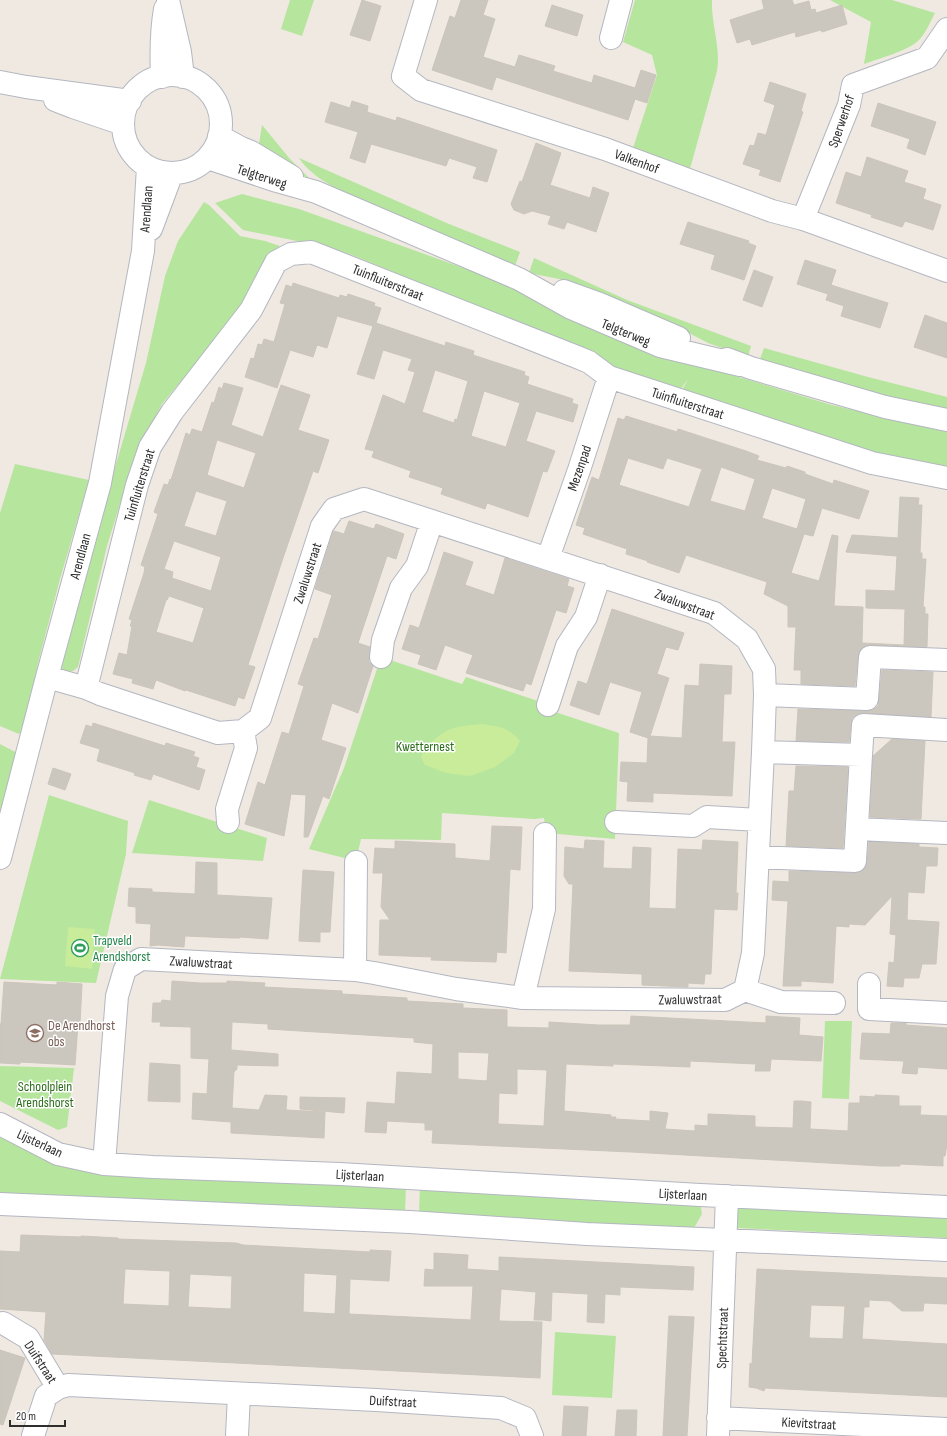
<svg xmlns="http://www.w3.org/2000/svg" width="947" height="1436" viewBox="0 0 947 1436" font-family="'Sofia Sans Condensed',sans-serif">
<rect width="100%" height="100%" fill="#efe9e1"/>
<!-- green -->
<path fill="#b6e59e" d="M290,0H314L302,36L281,29Z
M635,0H712C711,24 721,47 717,71L690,169L633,148L657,75L652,55L623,42Z
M830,0H892L935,13C930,22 926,33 919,40C910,50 878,59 864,64L871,22Z
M262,125L290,159L308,177L307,179L258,150Z
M299,158L449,224L520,252L515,266C471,247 427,229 384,209C355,196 317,185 299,158Z
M242,194L299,209L511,285L722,372L832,405L947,432V469L918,466L680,394L688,379L680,390L624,372L585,351L352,255L319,244L302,242L243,230L215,203Z
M204,202L209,205L240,236L265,241L280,246L267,257L259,269L253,286L237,314L162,404L144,437L128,478L107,546L78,667L73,671L64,672L60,664L89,555L146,363L165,276L178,241Z
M534,258L627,300L751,346L748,357L708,343L668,322L580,286L559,279L529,273Z
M764,348L868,377L947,397V409L866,393L759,362Z
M15,464L89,480L60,579L38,663L24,728L19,734L0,726V513Z
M381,657L462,684L466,677L541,702L552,711L619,733L615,839L546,833L544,818L534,819L442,813L441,840L361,839L356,861L309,849L344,768Z
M0,744L19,754L0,827Z
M49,795L128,821L126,854L96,983L0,979Z
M149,800L267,838L263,861L132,853Z
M825,1021H852L849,1099L822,1098Z
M0,1066L74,1068L67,1127L58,1130L0,1101Z
M0,1133L53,1160L406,1185L405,1213L0,1193Z
M420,1185L700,1202L702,1214L694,1228L582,1223L419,1213Z
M740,1204L947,1216V1238L737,1228L736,1217Z
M555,1332L616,1336L612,1398L552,1395Z"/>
<!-- pitch -->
<path fill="#c9ec9a" d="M483,724C499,727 509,727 520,741L514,753L495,767L470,776L446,773L425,765L421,757C425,746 440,733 451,729C461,725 473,725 483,724Z
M68,927L95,929L92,969L65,966Z"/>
<!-- building -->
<path fill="#cbc7bf" stroke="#cbc5ba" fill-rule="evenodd" d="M362,0L381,6L370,41L350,35Z
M461,0H488L483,15L495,19L483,57L515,67L519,55L555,66L553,71L592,83L594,75L635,88L641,70L656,75L647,103L635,99L628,120L496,77L492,90L432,70L450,16L455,18Z
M762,0H792L794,5L809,1L811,10L815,9L816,13L842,5L847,24L822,32L821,30L796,37L795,32L752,45L750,39L737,43L730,20L764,9Z
M552,5L583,15L577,36L545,26Z
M770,82L806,94L801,111L803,112L780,182L759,175L761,170L743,164L750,145L754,146L758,133L766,135L775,105L764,101Z
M352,101L368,106L367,112L396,121L397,117L497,150L487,182L473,178L477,167L449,158L446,166L371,144L365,163L350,158L358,132L325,122L331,102L350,108Z
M878,103L936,122L925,155L907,148L910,139L871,126Z
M536,143L561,153L550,185L590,198L593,187L609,193L596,232L567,222L564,229L548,224L551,216L532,211L524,214L514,210L511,204L520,181L522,182Z
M867,157L908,171L904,182L926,189L923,199L941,205L933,230L905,221L902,227L871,217L872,215L836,203L846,172L861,177Z
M688,222L749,241L748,243L756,246L744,280L711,269L715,255L680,244Z
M805,260L836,270L831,285L888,303L880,328L841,316L844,306L826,300L828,294L797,284Z
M754,270L773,277L762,307L743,300Z
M293,283L339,298L340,295L347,297L348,294L375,303L374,306L381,308L376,323L445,346L446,342L474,351L473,355L525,372L524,375L529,377L527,384L573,399L572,403L578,405L573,422L536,411L526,441L555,451L547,472L543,471L528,517L487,503L485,509L441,494L443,488L409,477L411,471L372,457L374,451L365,449L383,395L405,404L415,372L408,370L412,359L383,350L374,379L357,374L373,326L337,316L327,348L317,345L313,357L290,350L277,388L245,377L251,358L254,359L258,344L262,345L264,339L274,342L285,304L280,303L286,285L292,287ZM435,370L468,381L457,420L455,419L454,423L422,412ZM484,391L520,403L506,447L471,436Z
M925,315L947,323V358L914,347Z
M224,383L243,388L231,425L263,437L281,385L310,395L298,430L329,440L318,473L313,471L283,558L248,665L255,667L244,699L238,697L235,706L186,690L185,691L156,680L153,689L132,683L133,679L113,674L119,653L127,655L132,626H130L132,620L129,619L144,573L145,567L141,565L158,514L154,512L164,484L168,485L170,479L171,480L186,433L190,435L192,429L202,432L212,402L214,403L219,387L222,389ZM217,440L256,453L244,488L207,475ZM196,491L227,501L216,536L184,526ZM174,541L221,557L211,591L172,578L173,572L164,569ZM169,596L204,608L193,643L156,632L166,600H167Z
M626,416L677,432L678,429L746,451L759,456L757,460L786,468L787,466L805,472V474L833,484L834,480L869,491L859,519L822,508L813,536L804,534L791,573L819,581L832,535L838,536L834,606L863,607L862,643L904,645L905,609L866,608V590L895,591L897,556L846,552L852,535L898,538L900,497L919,498L918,505H922L920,553H922V559H926L923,607H925V614H928L927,647L870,645L865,646L860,650L858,656L855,686L801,684V670H794L796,627H788V606L764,594L767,582L686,555L679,573L647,562L648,561L626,554L627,549L583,534L585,528L576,525L592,477L599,480L618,418L624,420ZM628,458L663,469L667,458L702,469L689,507L619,485ZM721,467L755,479L745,511L710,501ZM772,488L806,499L797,529L762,518Z
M349,521L374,529L376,524L404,534L396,559L387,556L358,643L370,647L369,662L373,666L358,713L332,703L321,740L346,748L329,799L323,796L308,837H304L306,795L291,794L284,836L245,824L258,782L265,785L282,732L289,734L304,686L298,684L314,638L318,639L332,595L315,589L333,532L334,531L344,534Z
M444,552L473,562L465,585L494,595L505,558L569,579L567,586L574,588L566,613L556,610L531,685L526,683L523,691L466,673L473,655L445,645L436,670L418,664L421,655L402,649L410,625L419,628Z
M612,609L684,633L678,650L666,647L657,674L669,678L650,736L682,738L685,685L699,686L700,664L732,666L731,694H724L722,742H735L732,796L653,793V802L627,801L628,782L620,781L621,762L647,763L648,738L630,732L642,692L610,682L599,715L570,705L578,681L587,684Z
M882,670L933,672L931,717L863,713L857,714L852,718L851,724L849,742L796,741L798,709L867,711L873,710L878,706L879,700Z
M93,723L165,746L166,743L195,752L193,756L199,758L196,767L205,770L199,790L153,774L151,780L134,775L135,773L97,761L100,749L80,743L86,725L92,727Z
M892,739L925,741L921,819L870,817L873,756Z
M796,766L848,767L843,848L786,846L789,791H794Z
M53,768L71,774L65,790L48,784Z
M492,826L522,827L520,870L510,869L506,953L497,952L496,962L431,960L432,957L379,955L380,920H390L381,907L383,873H373L375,848L395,849V841L455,844V858L490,861Z
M585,840L604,841L603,868L632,869L633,847L651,848L649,908L676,909L678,849L702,850L703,840L738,842L736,893H738L737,910L714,909L711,974H705L704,984L688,983V987L642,985V974L569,971L573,884H569L564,876L565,847L584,849Z
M869,842L919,844V847L938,848L937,866H926L924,893L908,892L907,920L939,922L936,964H922L919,978H904L903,987L887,986L889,962L894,963L896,935L890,934L892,896L865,925L849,924V927L836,926L833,983L801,981V986H783L788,901L772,900L773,881L789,882V871L854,873L860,872L865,868L867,862Z
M196,862L217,863V895L272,898L268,939L240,937V938H232L185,936L184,947L158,945L150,946L151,924L136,923V907L128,906L129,888L152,889V892L195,894Z
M303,870L334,872L330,932H320V942L299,941Z
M172,981L200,983H227V981L265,983L264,987L342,991V994L407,998V1001L463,1004V1008L507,1010V1027L549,1028V1022L598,1025H630L631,1016L766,1023V1016L800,1018L799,1035L823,1037L821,1061L771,1059L770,1071H755L756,1064L690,1061V1067L613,1064V1066L566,1064L564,1111L611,1115V1117H616L615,1119L650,1121V1111L668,1113L665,1129L695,1131V1125L708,1126V1114L755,1116V1127L793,1128L794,1101H802L811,1102L810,1129L848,1131L849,1103H860V1096L875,1097V1095L899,1096V1106H921L920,1115L947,1116V1144L945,1156H943V1166L900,1164V1166H881L631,1152L432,1143L433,1130H425V1123L387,1121L386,1133L365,1132L367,1102L395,1104L397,1072L432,1074L433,1044L414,1042V1038L268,1029V1024L232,1022L231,1050L278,1054V1066L237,1065V1069L234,1072L232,1108L259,1110L265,1095L287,1096L286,1110L325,1112L324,1138L231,1133V1122L192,1119L193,1093L207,1094L209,1059L191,1058V1027L160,1026L161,1022H152L153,1003H161L162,1000L171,1001ZM458,1052L489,1053L487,1081L458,1079ZM517,1069L547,1070L544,1126L498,1124L499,1093L517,1094Z
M4,982L57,985V982L82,984L80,1024H78L75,1065L20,1062V1064L0,1063V1024H1Z
M891,1023H906V1025L947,1028V1069L918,1067L917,1074L902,1073L904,1061L860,1059L862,1033L890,1034Z
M150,1063L180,1065V1102L148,1101Z
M300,1097L345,1098L344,1113L300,1109Z
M21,1235L81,1237V1236L118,1238V1239L236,1243L243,1245L370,1252V1250L391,1251L389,1281L350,1279L349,1314L471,1320L473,1286H424L425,1269L434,1270V1253L468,1255L467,1269L499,1271V1257L694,1267L693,1290L620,1287V1295L605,1294L604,1323L587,1322L588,1294L552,1292L551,1321L543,1320H534L536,1292L501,1289L499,1321L542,1322L540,1378L52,1354L44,1340L46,1312L0,1309V1251L20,1252ZM125,1269L170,1271L169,1306L123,1304ZM304,1273L337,1275L335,1314L303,1312ZM190,1274L232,1276L231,1309L188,1307Z
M757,1269L947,1278V1304L924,1303L923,1311H902L890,1301L869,1300V1307H864L862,1339L947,1344V1397L765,1388L764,1391L756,1388L749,1387L750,1363L752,1364ZM811,1305L845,1306L843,1339L809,1338Z
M669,1316L694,1317L687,1436H663Z
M0,1350L25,1358L3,1425L0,1424Z
M564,1406L588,1407L586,1436H562Z
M617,1410H637L636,1436H615Z"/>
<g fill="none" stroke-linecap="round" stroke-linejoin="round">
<!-- minor casing -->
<g stroke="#b4b7c1" stroke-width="24">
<path id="minor" d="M168,0L180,52L183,77
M426,0L403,76L421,90L605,149L772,211L803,219L947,271
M611,38L621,0
M123 124a49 49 0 1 1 98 0a49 49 0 1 1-98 0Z
M162,77C161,54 161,32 165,9
M0,82L26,87L130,101
M55,100L73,107L123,124
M219,136L241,148L251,152L292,177
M208,158L277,181L316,192L519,279L571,308L660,346L740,365
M803,219L849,105L853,85L927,58L947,29
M151,229L172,173
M564,291L600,304L679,338
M727,359L751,368L885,407L947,420
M548,558L579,470L609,377
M381,657L383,640L401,588L417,566L432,521
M47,677L86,688L100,694L218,733L243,731L260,718L322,526L334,509L364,499L714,613L747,639L764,669L765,695L763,752L753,953L745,990L725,1000L523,998L456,989L374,973L355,970L141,959L125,969L117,996L104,1164
M86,688L137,485L150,447L172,412L251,310L276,262L291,254L311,252L577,357L589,362L609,377L872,463L947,478
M765,695L867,699L870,657L947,660
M548,705L567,646L586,617L600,575
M763,752L861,755L863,725L947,730
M228,822L227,809L246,748L243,731
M616,822L693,826L707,817L759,820
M857,829L947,833
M758,857L855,861L861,755
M0,858L47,677L100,483L143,251L148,167
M355,970L356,862
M869,984V1009L947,1013
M745,990L781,1002L834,1003
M523,998L544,909L545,834
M0,1124L58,1154L104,1164L153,1167L340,1174L700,1195L947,1207
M0,1204L410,1222L587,1234L947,1250
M3,1323L28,1338L58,1388
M718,1418L947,1429
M33,1436L46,1396L58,1388L68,1385L376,1400L501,1408L525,1418L532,1436
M237,1436L239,1394
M718,1436L727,1196"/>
</g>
<!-- minor -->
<use href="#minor" stroke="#fff" stroke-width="22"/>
</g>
<!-- icons -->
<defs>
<g id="stadium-ring" transform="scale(0.9)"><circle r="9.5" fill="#fff" stroke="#2e9e5b" stroke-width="1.5"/><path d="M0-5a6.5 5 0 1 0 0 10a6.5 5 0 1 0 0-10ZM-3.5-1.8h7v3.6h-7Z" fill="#2e9e5b"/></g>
<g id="school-ring" transform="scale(0.9)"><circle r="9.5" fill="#fff" stroke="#8d6e63" stroke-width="1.5"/><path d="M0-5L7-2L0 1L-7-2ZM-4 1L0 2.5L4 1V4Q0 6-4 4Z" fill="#8d6e63"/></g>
</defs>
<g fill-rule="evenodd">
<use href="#stadium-ring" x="80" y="948"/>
<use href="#school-ring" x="35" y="1033"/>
</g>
<g text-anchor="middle" stroke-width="3" stroke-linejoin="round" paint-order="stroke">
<!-- street labels -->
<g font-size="14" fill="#2e2e2e" stroke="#fff">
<text transform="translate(841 121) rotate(-71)" y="5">Sperwerhof</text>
<text transform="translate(637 161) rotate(20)" y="5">Valkenhof</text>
<text transform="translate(262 176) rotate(18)" y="5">Telgterweg</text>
<text transform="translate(146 209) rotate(-86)" y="5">Arendlaan</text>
<text transform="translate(388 282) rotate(22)" y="5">Tuinfluiterstraat</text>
<text transform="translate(626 332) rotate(22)" y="5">Telgterweg</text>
<text transform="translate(688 403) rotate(18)" y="5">Tuinfluiterstraat</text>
<text transform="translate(579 468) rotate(-71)" y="5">Mezenpad</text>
<text transform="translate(139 485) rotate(-73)" y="5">Tuinfluiterstraat</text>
<text transform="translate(80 556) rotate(-75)" y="5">Arendlaan</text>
<text transform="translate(307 573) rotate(-72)" y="5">Zwaluwstraat</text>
<text transform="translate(685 604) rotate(21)" y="5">Zwaluwstraat</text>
<text transform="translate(201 962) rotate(3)" y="5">Zwaluwstraat</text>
<text transform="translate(690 999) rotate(-1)" y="5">Zwaluwstraat</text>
<text transform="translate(40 1143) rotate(25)" y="5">Lijsterlaan</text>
<text transform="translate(360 1175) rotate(3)" y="5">Lijsterlaan</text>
<text transform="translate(683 1194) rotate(3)" y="5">Lijsterlaan</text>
<text transform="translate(722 1338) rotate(-88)" y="5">Spechtstraat</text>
<text transform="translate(41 1362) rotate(57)" y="5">Duifstraat</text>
<text transform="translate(393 1401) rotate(3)" y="5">Duifstraat</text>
<text transform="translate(809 1423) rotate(3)" y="5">Kievitstraat</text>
</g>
<!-- park labels -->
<g font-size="14" fill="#2c6e1b" stroke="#fff">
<text x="425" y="751">Kwetternest</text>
<text x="45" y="1091">Schoolplein<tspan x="45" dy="16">Arendshorst</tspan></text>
</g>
<!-- leisure labels -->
<g font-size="14" fill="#27864d" stroke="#fff" text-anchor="start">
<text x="93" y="945">Trapveld<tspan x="93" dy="16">Arendshorst</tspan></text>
</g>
<!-- education labels -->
<g font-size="14" fill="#785e54" stroke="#fff" text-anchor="start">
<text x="48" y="1030">De Arendhorst<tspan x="48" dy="16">obs</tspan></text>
</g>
</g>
<!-- scale -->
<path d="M10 1420v6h55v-6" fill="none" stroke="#2e2e2e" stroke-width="2"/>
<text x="16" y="1420" font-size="12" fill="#2e2e2e" stroke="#ffffff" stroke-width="3" paint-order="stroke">20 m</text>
</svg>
